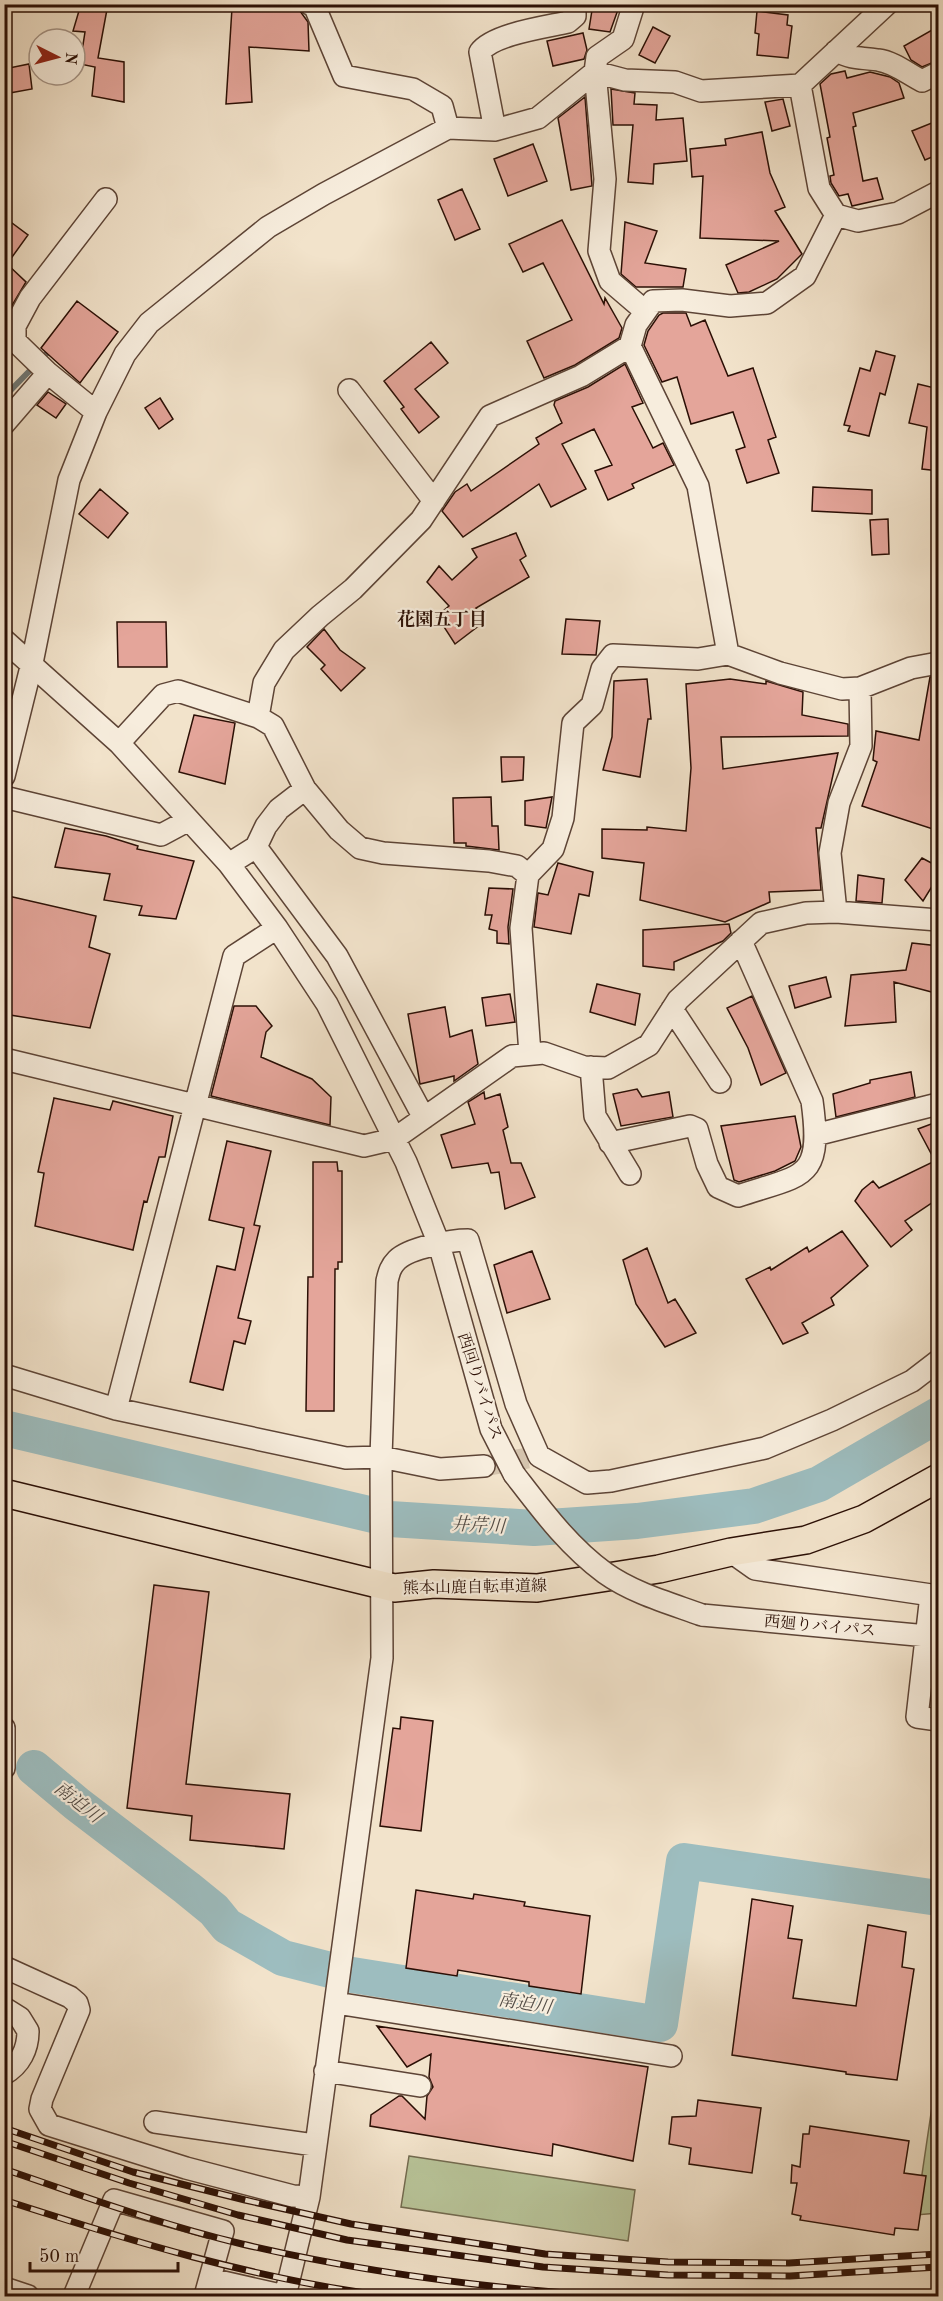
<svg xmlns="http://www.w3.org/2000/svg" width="943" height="2301" viewBox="0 0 943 2301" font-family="'Old Standard TT','Noto Serif JP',serif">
<rect width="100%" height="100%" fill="#f2e3cb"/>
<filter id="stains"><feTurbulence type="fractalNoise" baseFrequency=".00333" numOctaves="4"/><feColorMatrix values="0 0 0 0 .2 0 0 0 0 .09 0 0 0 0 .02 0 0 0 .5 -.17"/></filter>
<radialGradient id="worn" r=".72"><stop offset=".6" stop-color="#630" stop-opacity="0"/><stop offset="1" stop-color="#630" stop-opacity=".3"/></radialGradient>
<!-- green -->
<path fill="#b8c499" stroke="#726a4f" stroke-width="1.5" d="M938,2066V2213L916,2215Z
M409,2156L635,2190L628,2241L401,2207Z"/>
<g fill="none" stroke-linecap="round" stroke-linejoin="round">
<!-- stream -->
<path stroke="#6f7775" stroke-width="6" d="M4,397L53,347"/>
<!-- river -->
<path stroke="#9dbdbf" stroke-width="36" d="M4,1428L390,1519L534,1528L637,1521L754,1506L819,1484L938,1415
M34,1768L77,1804L187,1888L214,1910L227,1926L283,1958L346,1974L660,2024L684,1861L938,1898"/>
</g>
<!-- building -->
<path fill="#e4a59a" stroke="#2b0f05" stroke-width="1.5" d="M81,4H108L98,58L124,62V102L92,96L95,67L80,64L85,32L73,31Z
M593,4H620L610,32L589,29Z
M232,8L300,11L308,22L309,51L249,47L252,102L226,104Z
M757,11L788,15L787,25L792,26L788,58L757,55L759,34L755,33Z
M939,26V60L922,67L911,60L904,46Z
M653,27L670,36L655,63L639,55Z
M583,33L587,50L584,59L553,66L547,41Z
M29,64L32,89L4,94V69Z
M845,71L847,78L870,72L890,77L899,83L904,98L853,113L856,126L853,127L863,181L877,178L883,199L852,206L848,194L839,196L831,183L830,176L834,175L827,138L830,137L820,84L831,74Z
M611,89L635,93L634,104L657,105L656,120L683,118L687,161L654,164L653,184L628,182L633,125H613Z
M585,97L592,186L571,190L558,118Z
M783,99L790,126L772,131L765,102Z
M939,120V154L925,160L912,131Z
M762,132L770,173L785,207L775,211L802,254L777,279L749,292L738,293L726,265L779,241L700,238L703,176L692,177L690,149L726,145L725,139Z
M533,144L547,181L508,196L494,159Z
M462,189L480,229L455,240L438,200Z
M4,217L28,235L7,264L26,282L4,319Z
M562,220L604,304L605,298L622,328L619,338L575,365L544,378L527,341L572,320L543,263L523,272L509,244Z
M625,222L657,231L645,263L686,269L683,287H636L621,274Z
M77,301L118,332L80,383L41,348Z
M663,313H686L691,326L705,320L728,376L753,368L776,437L768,440L779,473L747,483L736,450L745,447L733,412L691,424L677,377L662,382L644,345L648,331L659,315Z
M431,342L448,363L415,389L439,417L419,433L401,409L404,407L384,381Z
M876,351L895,356L885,395L880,393L869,436L848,431L850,426L844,425L860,368L870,371Z
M625,364L643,403L632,407L653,448L663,443L674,465L632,484L634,488L608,500L595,471L612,465L594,429L562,444L586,489L551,507L539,484L463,537L442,511L455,492L467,484L471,491L539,444L536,438L562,423L554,405L555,401L588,387Z
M918,384L939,389V471L922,469L927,427L909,423Z
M48,392L66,404L56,418L37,405Z
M160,398L173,419L159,429L145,408Z
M813,487L872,490V514L812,511Z
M100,489L128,513L108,538L79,514Z
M888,519L889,554L872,555L870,520Z
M516,533L526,556L520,560L529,577L476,608L485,621L455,644L437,616L449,606L427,582L439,566L452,580L477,557L472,549Z
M566,619L600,621L596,655L562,654Z
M117,622H166L167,667H118Z
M324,629L340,650L365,668L341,691L321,669L325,665L307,647Z
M930,677H939V831L862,806L877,762L873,760L876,731L919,740Z
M647,679L651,719H648L640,777L603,770L612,737L614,681Z
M730,679L766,684V681L803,692L802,715L848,724V736L721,737L723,769L838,753L821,828H816L821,890L769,892L770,902L725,922L640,900L644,863L602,858V829L647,830V827L686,831L691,768L686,684Z
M194,715L235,723L225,784L179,772Z
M501,757H524L523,780L502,782Z
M491,797L492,826H498L499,850L466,846V843H454L453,798Z
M552,797L546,828L525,825V801Z
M65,828L106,836L138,846L137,849L194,861L176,919L139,915L142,906L104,900L110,874L55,867Z
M922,858L939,867V875L923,901L905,880Z
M558,863L593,872L589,896L579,894L571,934L534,927L538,893L548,895Z
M858,875L884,879L882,903L856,901Z
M489,888L513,889L508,927L509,944L497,943V931L489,929L492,915H485Z
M4,895L96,916L89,947L110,954L90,1028L4,1014Z
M729,924L731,933L723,941L674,962V970L643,966V930Z
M912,943L939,946V994L894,982L896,1022L845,1026L851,975L906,970Z
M826,977L831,997L795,1008L789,986Z
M597,984L640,994L635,1025L590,1012Z
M510,994L515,1022L486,1026L482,998Z
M752,996L786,1073L761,1085L748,1048L727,1008Z
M234,1006H256L272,1026L266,1032L261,1057L312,1079L331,1097L330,1125L211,1096Z
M445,1007L450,1037L472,1030L478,1064L454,1081V1076L420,1084L408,1014Z
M911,1072L915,1097L836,1117L833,1094L870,1083V1080Z
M637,1089L642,1097L669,1092L673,1117L621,1126L613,1094Z
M484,1092L485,1099L500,1094L508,1127L503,1130L511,1163H521L535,1197L505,1209L499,1172L491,1173L488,1163L452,1168L441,1135L475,1124L468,1102Z
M54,1098L110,1110L113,1101L173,1116L165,1157H159L147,1202L144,1201L133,1250L35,1226L44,1173L38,1172Z
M795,1116L801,1147L795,1161L775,1171L739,1182L734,1180L721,1126Z
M939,1121V1198L905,1221L912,1230L891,1247L855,1201L862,1190L873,1181L879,1188L935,1161L918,1129Z
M227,1141L271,1151L254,1225L260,1226L238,1318L251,1321L245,1344L234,1341L223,1390L190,1382L217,1266L235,1270L244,1228L209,1220Z
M313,1162H337L338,1171H342V1262H338V1269H335L334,1411H306L308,1277H313Z
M842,1231L868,1266L831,1298L834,1305L802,1323L808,1333L783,1344L746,1279L770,1267L771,1270L807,1247L809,1252Z
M647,1248L668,1303L675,1299L696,1333L665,1347L636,1304L623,1260Z
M532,1251L550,1299L507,1313L494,1265Z
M154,1585L209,1592L186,1784L290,1794L284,1849L190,1840L192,1816L127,1808Z
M401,1717L433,1721L421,1831L380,1826L393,1728L400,1729Z
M416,1890L473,1899L474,1894L525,1902L524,1906L590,1916L581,1994L529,1986V1982L458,1970L457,1976L406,1968Z
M752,1899L793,1906L788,1938L802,1940L793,1998L856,2006L868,1925L906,1932L902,1967L914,1969L897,2080L846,2074V2072L732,2055Z
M377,2026L648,2067L633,2161L553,2144L552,2156L370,2126L371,2115L399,2096H402L425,2119L427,2096L433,2087L429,2077L431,2054L407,2067Z
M698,2100L761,2108L752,2173L689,2164L691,2148L669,2144L672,2117L696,2116Z
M810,2126L909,2141L904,2173L926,2176L918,2230L895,2228L894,2235L800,2220L801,2216L792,2214L797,2183H791L792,2165L800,2167L803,2134H809Z"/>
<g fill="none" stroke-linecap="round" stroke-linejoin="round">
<!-- minor-tunnel -->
<path stroke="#d4c3ad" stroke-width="21" stroke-dasharray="21 10" stroke-linecap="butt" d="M484,1466L528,1458"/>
<!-- minor casing -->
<g stroke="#5d4436" stroke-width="24">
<path id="minor" d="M310,4L314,5L344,76L413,89L442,106L448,128
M634,4L623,39L597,57L595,72L605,179L599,251L610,281L645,311
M836,51C855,60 859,57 878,60C894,62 908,74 922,81L938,73
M800,85L819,188L836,215L858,221L898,213L938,192
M495,130L480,52C493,34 546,27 568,22L575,16V4
M836,215L805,276L767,303L730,306L682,300L653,301L636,325L630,346L698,486L728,654L780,673L842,689L860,688L911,668L938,663
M48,373L15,341V326L30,298L106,199
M349,390L434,501
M4,424L48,373L96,412
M4,640L119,743L229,864L277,928L327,1004L406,1162L439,1244L491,1429L514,1474
M258,717L264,683L284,650L320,616L353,589L421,520L490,416L581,376L630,346
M119,743L163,695L178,691L258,717L273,726L305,789L339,830L360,848L383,853L489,861L517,866L528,875
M4,776L32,663L69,480L96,412L125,354L149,323L268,227L324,194L448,128L495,130L538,118L595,72L625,80L675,82L701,91L800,85L887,4
M4,797L161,835L189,820
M256,847L337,956L424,1118
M229,864L256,847L266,826L279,809L305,789
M836,912L830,853L839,803L861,746L860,688
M672,1009L720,1082
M530,1054L521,928L528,875L553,849L563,818L573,723L592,705L602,669L613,655L698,659L728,654
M4,1059L364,1146L394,1139L512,1056L544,1053L584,1067L608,1068L649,1045L678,1000L761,923L806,913L836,912L938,920
M591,1067L595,1116L630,1174
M815,1135L938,1104
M610,1143L690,1126L697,1129L707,1164L718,1187L738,1196C804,1174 823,1181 812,1101L741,941
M4,1375L116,1409L346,1458L381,1457L440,1469L484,1466
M116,1409L234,956L277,928
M731,1552L755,1569L938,1596
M931,1595L917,1717L938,1720
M702,1615L938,1637
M4,1728V1768
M4,1967L70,1997L77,2003L79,2010L42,2099L40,2109L49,2125L186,2168L293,2196L309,2197
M336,2003L671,2056
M4,2008L20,2018L28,2031C28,2049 20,2065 4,2074
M325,2071L420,2086
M155,2122L314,2145
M210,2279L285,2296
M4,2288L28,2296
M74,2296L114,2200L223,2231L205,2296
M285,2296L309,2197L382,1658L381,1457L387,1281C389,1273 390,1267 397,1260C409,1248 451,1240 468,1240L516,1404L539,1456L587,1483L611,1481L765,1448L832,1420L912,1381L938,1361"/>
</g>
<!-- major casing -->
<g stroke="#2b0f05" stroke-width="30">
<path id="major" d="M4,1493L394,1588L434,1584L537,1588L659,1569L731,1552L806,1540L864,1519L938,1478"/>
</g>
<!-- minor -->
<use href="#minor" stroke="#f7eddd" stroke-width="21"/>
<!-- major -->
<use href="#major" stroke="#f2e3cb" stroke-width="27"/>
<!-- rail casing -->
<g stroke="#2b0f05" stroke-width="7">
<path id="rail" d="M4,2128L133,2172L245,2200L351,2224L545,2254L668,2262L789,2263L938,2254
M4,2141L129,2183L238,2215L347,2240L543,2267L668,2275L790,2276L938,2267
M4,2169C83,2196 162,2225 242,2244C361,2272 485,2288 606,2296
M4,2200C131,2241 254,2279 387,2296
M826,2296L938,2293"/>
</g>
<!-- rail -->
<use href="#rail" stroke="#f7eddd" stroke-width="4.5" stroke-dasharray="14" stroke-linecap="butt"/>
<!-- minor-bridge casing -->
<g stroke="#5d4436" stroke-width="24" stroke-linecap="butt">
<path id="minor-bridge" d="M514,1474C541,1509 568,1546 605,1573C633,1593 669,1603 702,1615"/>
</g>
<!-- minor-bridge -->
<use href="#minor-bridge" stroke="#f7eddd" stroke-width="21"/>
</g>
<g text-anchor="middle" stroke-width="4.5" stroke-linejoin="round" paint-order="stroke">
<!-- street labels -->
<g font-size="16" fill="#2b0f05" stroke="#f7eddd">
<text transform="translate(481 1386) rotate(72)" y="6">西回りバイパス</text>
<text transform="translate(475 1586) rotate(-1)" y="6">熊本山鹿自転車道線</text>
<text transform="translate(820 1625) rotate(5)" y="6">西廻りバイパス</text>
</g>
<!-- neighbourhood labels -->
<g font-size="18" font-weight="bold" fill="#2b0f05" stroke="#f7eddd">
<text x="442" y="625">花園五丁目</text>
</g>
<!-- water labels -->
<g font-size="18" font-style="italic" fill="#534c46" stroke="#f7eddd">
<text transform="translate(478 1525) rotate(3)" y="6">井芹川</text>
<text transform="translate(78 1802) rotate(38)" y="6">南迫川</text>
<text transform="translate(525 2003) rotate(9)" y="6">南迫川</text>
</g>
</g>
<!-- margin -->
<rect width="943" height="2301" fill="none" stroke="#f2e3cb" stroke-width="24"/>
<rect x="6" y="6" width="931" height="2289" fill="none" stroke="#2b0f05" stroke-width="3"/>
<rect x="12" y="12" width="919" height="2277" fill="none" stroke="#2b0f05" stroke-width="1.5"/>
<!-- north arrow -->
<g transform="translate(57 57) rotate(96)"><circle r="28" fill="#f7eddd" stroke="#a59487" stroke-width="1.5"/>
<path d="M0-4.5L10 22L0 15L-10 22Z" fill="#8f2418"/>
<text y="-9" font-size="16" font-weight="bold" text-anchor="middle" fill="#2b0f05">N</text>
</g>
<!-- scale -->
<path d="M30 2262v9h148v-9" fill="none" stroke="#2b0f05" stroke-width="3"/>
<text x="39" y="2262" font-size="18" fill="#2b0f05" stroke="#f7eddd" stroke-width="4.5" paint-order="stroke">50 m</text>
<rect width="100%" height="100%" filter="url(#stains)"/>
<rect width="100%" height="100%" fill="url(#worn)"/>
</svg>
